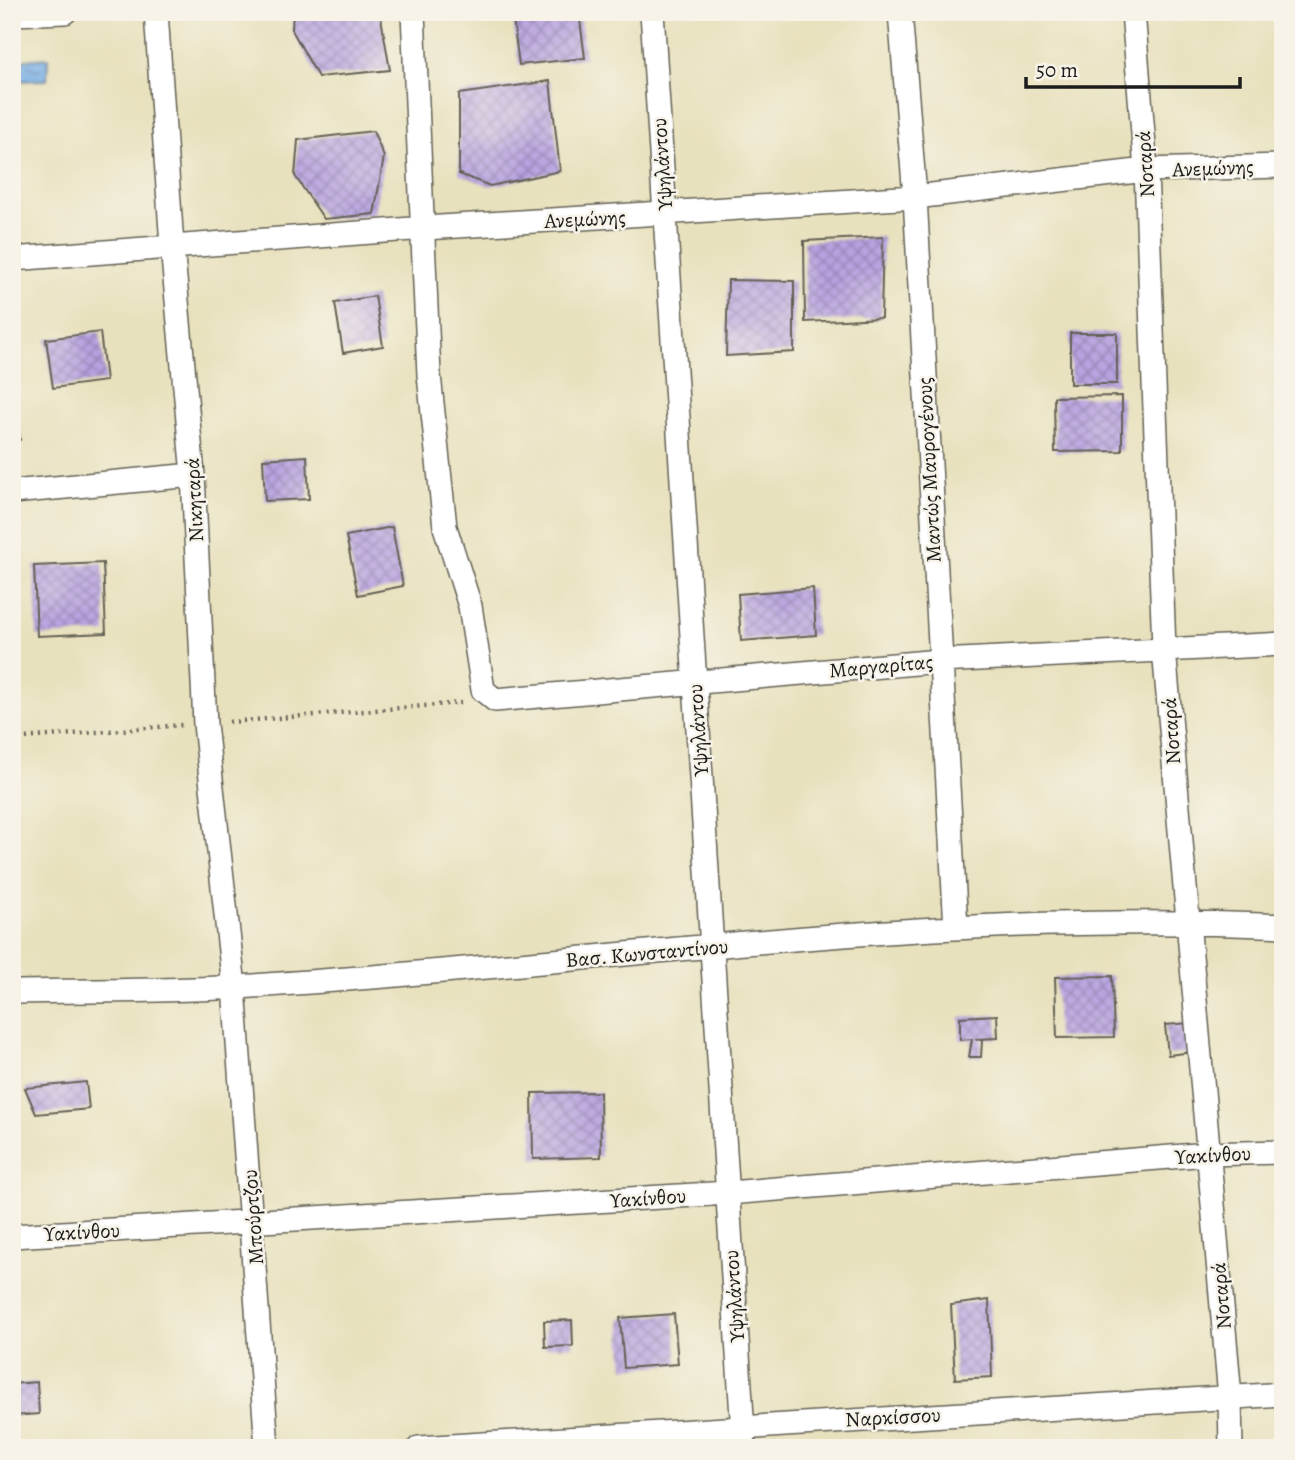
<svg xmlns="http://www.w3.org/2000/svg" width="1295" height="1460" viewBox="0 0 1295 1460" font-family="Alegreya,serif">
<defs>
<pattern id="water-ripples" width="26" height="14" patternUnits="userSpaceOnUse" patternTransform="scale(1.75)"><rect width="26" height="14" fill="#74abe3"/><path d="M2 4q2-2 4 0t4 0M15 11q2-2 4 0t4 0" fill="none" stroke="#5e8ab7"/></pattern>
<pattern id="building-cross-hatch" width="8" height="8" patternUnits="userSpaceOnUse" patternTransform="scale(1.75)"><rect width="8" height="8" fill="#b7a2e0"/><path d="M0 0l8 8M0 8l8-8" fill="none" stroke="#9483b5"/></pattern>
</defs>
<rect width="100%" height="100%" fill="#f7f3e8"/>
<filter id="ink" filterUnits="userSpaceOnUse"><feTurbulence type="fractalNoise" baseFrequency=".0143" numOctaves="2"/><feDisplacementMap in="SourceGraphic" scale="14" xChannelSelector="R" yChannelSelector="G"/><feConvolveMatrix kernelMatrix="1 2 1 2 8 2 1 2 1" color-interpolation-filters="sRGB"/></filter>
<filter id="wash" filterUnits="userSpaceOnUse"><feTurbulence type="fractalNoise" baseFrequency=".00686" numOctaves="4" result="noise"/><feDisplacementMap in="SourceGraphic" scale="28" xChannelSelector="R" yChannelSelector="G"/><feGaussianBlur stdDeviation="1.57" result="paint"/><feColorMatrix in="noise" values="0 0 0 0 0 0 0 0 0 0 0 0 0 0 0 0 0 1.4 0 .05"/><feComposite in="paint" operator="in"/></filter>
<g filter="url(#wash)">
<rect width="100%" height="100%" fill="#e8e1bd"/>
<!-- water -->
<path fill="url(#water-ripples)" stroke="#486480" stroke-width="2" d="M48,58L47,80L12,81V61Z"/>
<g id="blocks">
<!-- building -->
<path fill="url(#building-cross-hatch)" d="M293,12H380L390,70L318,77L292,30Z
M512,12H579L585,58L519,65Z
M550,81L560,171L490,186L459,174V94Z
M12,99H15L19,191L12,192Z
M373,131L384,157L374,214L324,219L295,176L298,140Z
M883,237L881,318L805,322L804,241Z
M728,280L794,281V352L726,356Z
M375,296L383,346L343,353L335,303Z
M100,332L106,381L53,388L46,339Z
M1070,333H1117V384H1070Z
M12,390H16L20,440L12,441Z
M1122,396V451L1055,452L1054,397Z
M307,456L309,499L265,501L263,459Z
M392,527L403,586L358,595L346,536Z
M103,563L106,633L37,636L34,566Z
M813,588L816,635L741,641L738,594Z
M1112,976L1114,1037L1057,1038L1055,977Z
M997,1015L998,1038L975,1039L982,1040L981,1057H969L972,1039L960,1040V1017Z
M1190,1023L1193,1052L1168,1055L1165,1025Z
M86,1082L89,1109L36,1114L25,1088Z
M600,1092L601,1157L533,1159L532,1093Z
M989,1300L992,1377L955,1379L951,1305Z
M674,1314L678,1364L624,1368L620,1318Z
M572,1320L573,1346L545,1347L544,1321Z
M37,1382L39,1414L12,1416V1384Z"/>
</g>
</g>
<g filter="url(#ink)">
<use href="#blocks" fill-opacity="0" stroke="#636154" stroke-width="2"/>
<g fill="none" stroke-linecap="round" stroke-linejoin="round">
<!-- minor casing -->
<g stroke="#636154" stroke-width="26">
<path id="minor" d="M156,12L172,246L193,475L205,724L234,987L267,1448
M413,12L429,375L445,527L470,606L483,690L495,700L939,661L1283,644
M652,12L744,1448
M900,12L915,197L956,928
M1133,12L1146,170L1164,649L1230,1397L1231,1448
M12,14L65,12
M12,259L425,228L915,197L1146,170L1283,166
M12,492L193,475
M12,992C87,990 162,992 236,987C585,966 933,908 1283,926
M12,1236L728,1193L1208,1154L1283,1152
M419,1448L1283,1394"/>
</g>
<!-- path -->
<path stroke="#636154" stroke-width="4.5" stroke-dasharray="2 5" stroke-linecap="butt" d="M229,722L461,703
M12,739L182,725"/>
<!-- minor -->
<use href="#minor" stroke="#fff" stroke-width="23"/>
</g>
</g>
<g text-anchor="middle" stroke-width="5" stroke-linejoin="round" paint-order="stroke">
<!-- street labels -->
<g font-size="21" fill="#1c1c1c" stroke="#f7f3e8">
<text transform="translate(662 164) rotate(-94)" y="7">Υψηλάντου</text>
<text transform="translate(1145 164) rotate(-94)" y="7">Νοταρά</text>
<text transform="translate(1213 168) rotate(-2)" y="7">Ανεμώνης</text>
<text transform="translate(585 219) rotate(-3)" y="7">Ανεμώνης</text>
<text transform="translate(929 470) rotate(-93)" y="7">Μαντώς Μαυρογένους</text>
<text transform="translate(194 500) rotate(-93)" y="7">Νικηταρά</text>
<text transform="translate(881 666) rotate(-5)" y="7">Μαργαρίτας</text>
<text transform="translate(698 730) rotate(-94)" y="7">Υψηλάντου</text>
<text transform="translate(1171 731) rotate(-94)" y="7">Νοταρά</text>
<text transform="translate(647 953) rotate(-5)" y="7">Βασ. Κωνσταντίνου</text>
<text transform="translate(1213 1155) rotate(-3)" y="7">Υακίνθου</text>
<text transform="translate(648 1198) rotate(-4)" y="7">Υακίνθου</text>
<text transform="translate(253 1217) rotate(-94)" y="7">Μπούρτζου</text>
<text transform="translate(82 1232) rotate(-3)" y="7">Υακίνθου</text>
<text transform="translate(734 1296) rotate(-94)" y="7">Υψηλάντου</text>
<text transform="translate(1221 1296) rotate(-95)" y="7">Νοταρά</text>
<text transform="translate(893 1417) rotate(-3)" y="7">Ναρκίσσου</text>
</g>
</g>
<!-- margin -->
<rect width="1295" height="1460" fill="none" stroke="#f7f3e8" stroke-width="42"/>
<!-- scale -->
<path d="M1026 77v10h214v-10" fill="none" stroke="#1c1c1c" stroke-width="3.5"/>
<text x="1036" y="77" font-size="21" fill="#1c1c1c" stroke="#f7f3e8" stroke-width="5" paint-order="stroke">50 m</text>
</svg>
